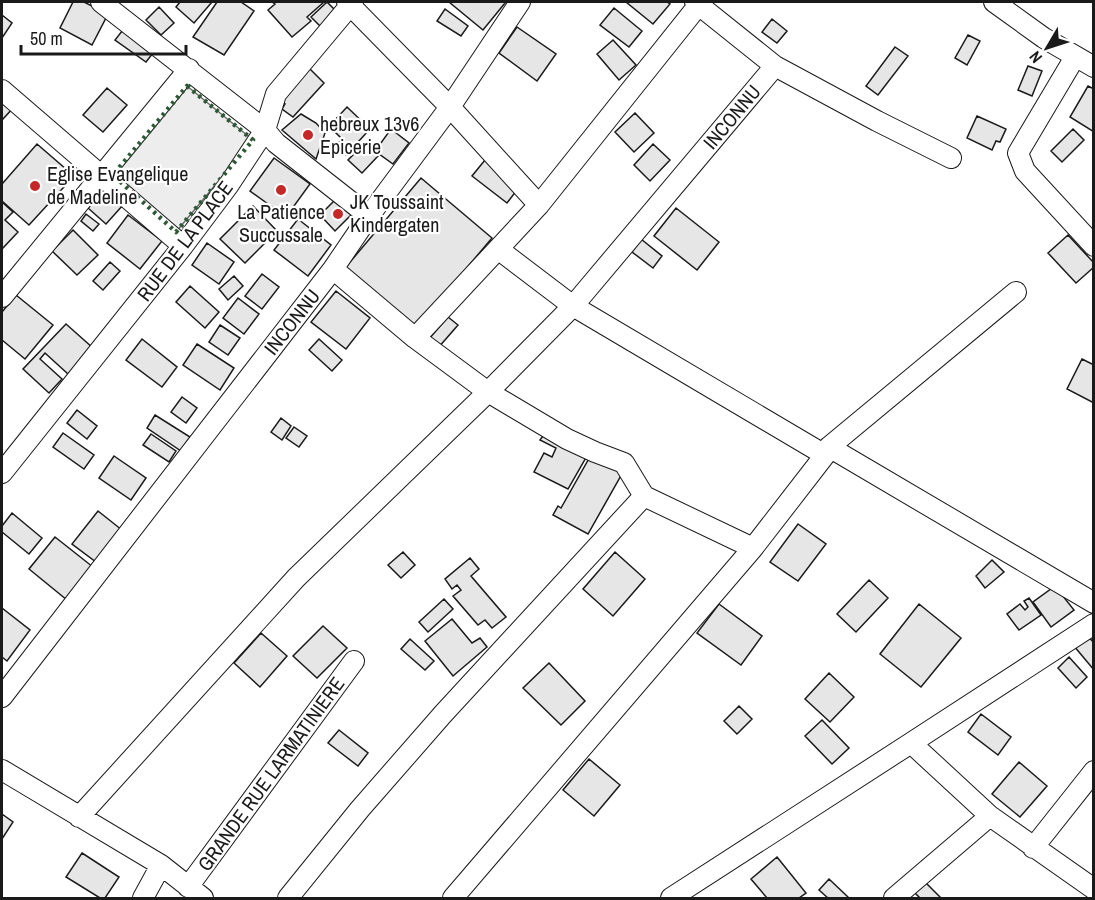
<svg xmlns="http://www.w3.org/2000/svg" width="1095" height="900" viewBox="0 0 1095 900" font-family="'Archivo Narrow',sans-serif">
<rect width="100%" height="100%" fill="#fff"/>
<!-- built -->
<path fill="#ededed" stroke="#6a6a6a" stroke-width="1.5" d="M187,86L253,140L176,232L113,175Z"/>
<!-- building -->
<path fill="#e6e6e6" stroke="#1a1a1a" stroke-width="1.5" d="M73,2H84L108,14L92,45L60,28Z
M180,2H212L194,23L176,7Z
M217,2H241L254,11L224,55L193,37Z
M272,2H324L307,17L311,21L292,37L268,10L275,4Z
M327,2L337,12L321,27L311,17Z
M449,2H504L505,3L483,30Z
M626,2H667L670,4L653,24Z
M159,7L174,23L161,35L146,20Z
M614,8L642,31L629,47L600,25Z
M445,9L468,26L461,36L437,21Z
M2,15L12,23L2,38Z
M772,19L787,31L777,43L762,32Z
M126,26L157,48L146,62L115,40Z
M517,27L556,54L537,81L499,53Z
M968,35L980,41L967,65L955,58Z
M613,40L636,65L619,80L597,54Z
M895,47L908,56L878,95L866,86Z
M306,65L324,83L293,117L282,109L285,104L278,98Z
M1028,66L1042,71L1032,96L1018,90Z
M1088,86L1094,89V132L1070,117Z
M107,88L127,105L103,132L83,115Z
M2,97L14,107L2,120Z
M347,107L370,129L346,155L336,145L342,139L335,132L340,127L334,121Z
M635,113L654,133L634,152L615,132Z
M301,114L316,123L325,133L316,159L282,130Z
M977,116L1006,129L1000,142L996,141L992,150L967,138Z
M391,129L409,143L393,164L375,151Z
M1073,129L1084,140L1062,162L1051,151Z
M365,143L378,156L362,173L348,160Z
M37,144L74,176L29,225L2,201V184Z
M653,144L670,160L650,181L634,165Z
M274,158L310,184L286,217L250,191Z
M485,160L520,186L507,203L472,176Z
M421,178L492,238L416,328L345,268Z
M105,188L123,205L106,224L88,208Z
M339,196L355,211L335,231L320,215Z
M2,202L13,212L5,220L18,232L2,249Z
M253,206L277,231L245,263L220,239Z
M676,208L719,242L697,270L654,236Z
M86,214L99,224L93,231L81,221Z
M128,215L162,241L140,269L107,243Z
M298,219L331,245L308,276L274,250Z
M73,230L98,255L77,275L52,251Z
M1068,235L1094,263V267L1076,283L1048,253Z
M641,239L662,256L653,268L632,252Z
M207,243L234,262L219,284L192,265Z
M110,262L120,271L103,290L93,281Z
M262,274L279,287L262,309L245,296Z
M234,276L243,286L228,300L219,289Z
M190,286L219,312L205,328L176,302Z
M336,291L370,318L346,349L311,322Z
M16,295L53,325L25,359L2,340V312Z
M238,298L259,314L244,334L223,318Z
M448,317L458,325L438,348L428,340Z
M66,324L93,348L68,374L45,353L40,359L62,379L49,393L23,369Z
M220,325L240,338L228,355L209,342Z
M142,339L177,367L162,387L126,360Z
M319,339L342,360L332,371L309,350Z
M197,344L234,368L220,390L183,365Z
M1082,359L1094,365V403L1067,389Z
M182,397L197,408L186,423L171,412Z
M77,410L97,426L87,439L67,423Z
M155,415L190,437L181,451L147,428Z
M281,418L291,426L282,440L271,432Z
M294,427L307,436L299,447L286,438Z
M63,433L94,455L84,469L53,447Z
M545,433L588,454L568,489L534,472L544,453L552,457L556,448L540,440Z
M151,434L176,451L169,462L143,445Z
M591,455L623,472L588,534L553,515L558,506L561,508Z
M114,456L146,478L131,500L99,478Z
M98,511L122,530L96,562L72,544Z
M12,513L42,538L29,554L2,532V526Z
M798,524L826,544L798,581L770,562Z
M55,537L93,567L67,600L29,569Z
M403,552L415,565L401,578L388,565Z
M615,552L645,579L613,616L583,589Z
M470,558L479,569L471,576L506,617L492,628L485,620L478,625L453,596L461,590L457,585L452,589L445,579Z
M992,560L1004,572L985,588L976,576Z
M869,580L888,598L856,632L837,614Z
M1055,586L1074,610L1051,627L1033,602Z
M1029,598L1041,615L1019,630L1007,614L1020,604L1025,610L1028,607L1024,601Z
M444,599L453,609L428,632L419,622Z
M719,604L762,636L741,665L697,633Z
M919,604L961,638L921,687L880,654Z
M2,608L30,630L7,661L2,657Z
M452,619L472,643L480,638L487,647L453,676L425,641Z
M323,626L347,648L317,678L293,656Z
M261,633L287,656L260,687L234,663Z
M1087,635L1094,643V670L1074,646Z
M410,639L434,661L425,670L401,649Z
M1069,657L1087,677L1076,688L1058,668Z
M549,663L585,701L561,725L523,688Z
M829,673L854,697L830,722L805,699Z
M739,706L752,719L737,734L724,721Z
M981,714L1011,737L998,755L968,732Z
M822,720L849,748L832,764L805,736Z
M339,730L368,753L358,766L328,743Z
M589,759L620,785L594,816L563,790Z
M1019,762L1047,786L1020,817L992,794Z
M2,814L13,822L2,839Z
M82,853L119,877L105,898H100L66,877Z
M777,857L806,893L799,898H767L751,879Z
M921,878L941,898H920L910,888Z
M829,879L849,898H828L819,890Z"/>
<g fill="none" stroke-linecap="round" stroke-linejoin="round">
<!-- minor casing -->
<g stroke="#1a1a1a" stroke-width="22">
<path id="minor" d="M347,2L450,107L539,205
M695,2L775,66L877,121L951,158
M994,2L1044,38L1094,67
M1075,57L1018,153L1025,171L1094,246
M2,90L183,246
M369,216L450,107L520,2
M498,249L573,306L825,455L829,447L1016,292
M2,297L189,69
M415,338L539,205L701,2
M829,447L1094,603
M2,473L183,246L228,186L265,130L276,94L353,2
M753,548L825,455
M2,697L333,269L369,216L276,143L265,130L101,2
M911,743L1094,624
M2,770L161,865L203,898
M79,817L296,578L488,392L415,338L333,269
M1033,848L1094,771
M188,887L354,661
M143,898L161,865
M288,898L360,809L443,714L644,496L624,463L595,452L567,439L488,392L573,306L775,66
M453,898L753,548L644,496
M671,898L911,743L990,816L1094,889
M894,898L990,816"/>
</g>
<!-- minor -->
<use href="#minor" stroke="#fff" stroke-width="20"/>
<!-- hedge -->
<path stroke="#2b5a34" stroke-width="4.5" stroke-dasharray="3 4.5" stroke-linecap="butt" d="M187,86L253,140L176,232L113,175Z"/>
</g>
<!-- markers -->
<g fill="#c62828" stroke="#fff" stroke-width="2">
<circle cx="308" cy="135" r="6"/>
<circle cx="35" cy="186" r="6"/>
<circle cx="281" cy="190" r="6"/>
<circle cx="338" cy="214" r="6"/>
</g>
<g text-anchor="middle" stroke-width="4.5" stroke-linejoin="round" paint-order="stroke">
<!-- street labels -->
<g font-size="20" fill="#1a1a1a" stroke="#fff">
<text transform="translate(732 117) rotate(-50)" y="7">INCONNU</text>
<text transform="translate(185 241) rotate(-53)" y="7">RUE DE LA PLACE</text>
<text transform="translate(292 322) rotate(-52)" y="7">INCONNU</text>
<text transform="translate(271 774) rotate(-54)" y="7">GRANDE RUE LARMATINIERE</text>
</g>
<!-- poi labels -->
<g font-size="20" fill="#1a1a1a" stroke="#fff" text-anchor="start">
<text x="320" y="131">hebreux 13v6<tspan x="320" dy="23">Epicerie</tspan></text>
<text x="47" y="181">Eglise Evangelique<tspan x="47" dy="23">de Madeline</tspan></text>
<text x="350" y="209">JK Toussaint<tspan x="350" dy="23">Kindergaten</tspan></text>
<text x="281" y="219" text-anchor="middle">La Patience<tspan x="281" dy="23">Succussale</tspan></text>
</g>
</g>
<!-- border -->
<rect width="1095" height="900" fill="none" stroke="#1a1a1a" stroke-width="6"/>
<!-- north arrow -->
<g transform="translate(1047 48) rotate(231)" stroke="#ffffff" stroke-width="4.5" paint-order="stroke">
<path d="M0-4.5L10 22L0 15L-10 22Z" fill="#1a1a1a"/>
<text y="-9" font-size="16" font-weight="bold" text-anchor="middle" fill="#1a1a1a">N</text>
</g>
<!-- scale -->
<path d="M21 45v9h165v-9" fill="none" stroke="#1a1a1a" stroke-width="3"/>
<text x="30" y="45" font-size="18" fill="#1a1a1a" stroke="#ffffff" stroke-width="4.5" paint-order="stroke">50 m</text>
</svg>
